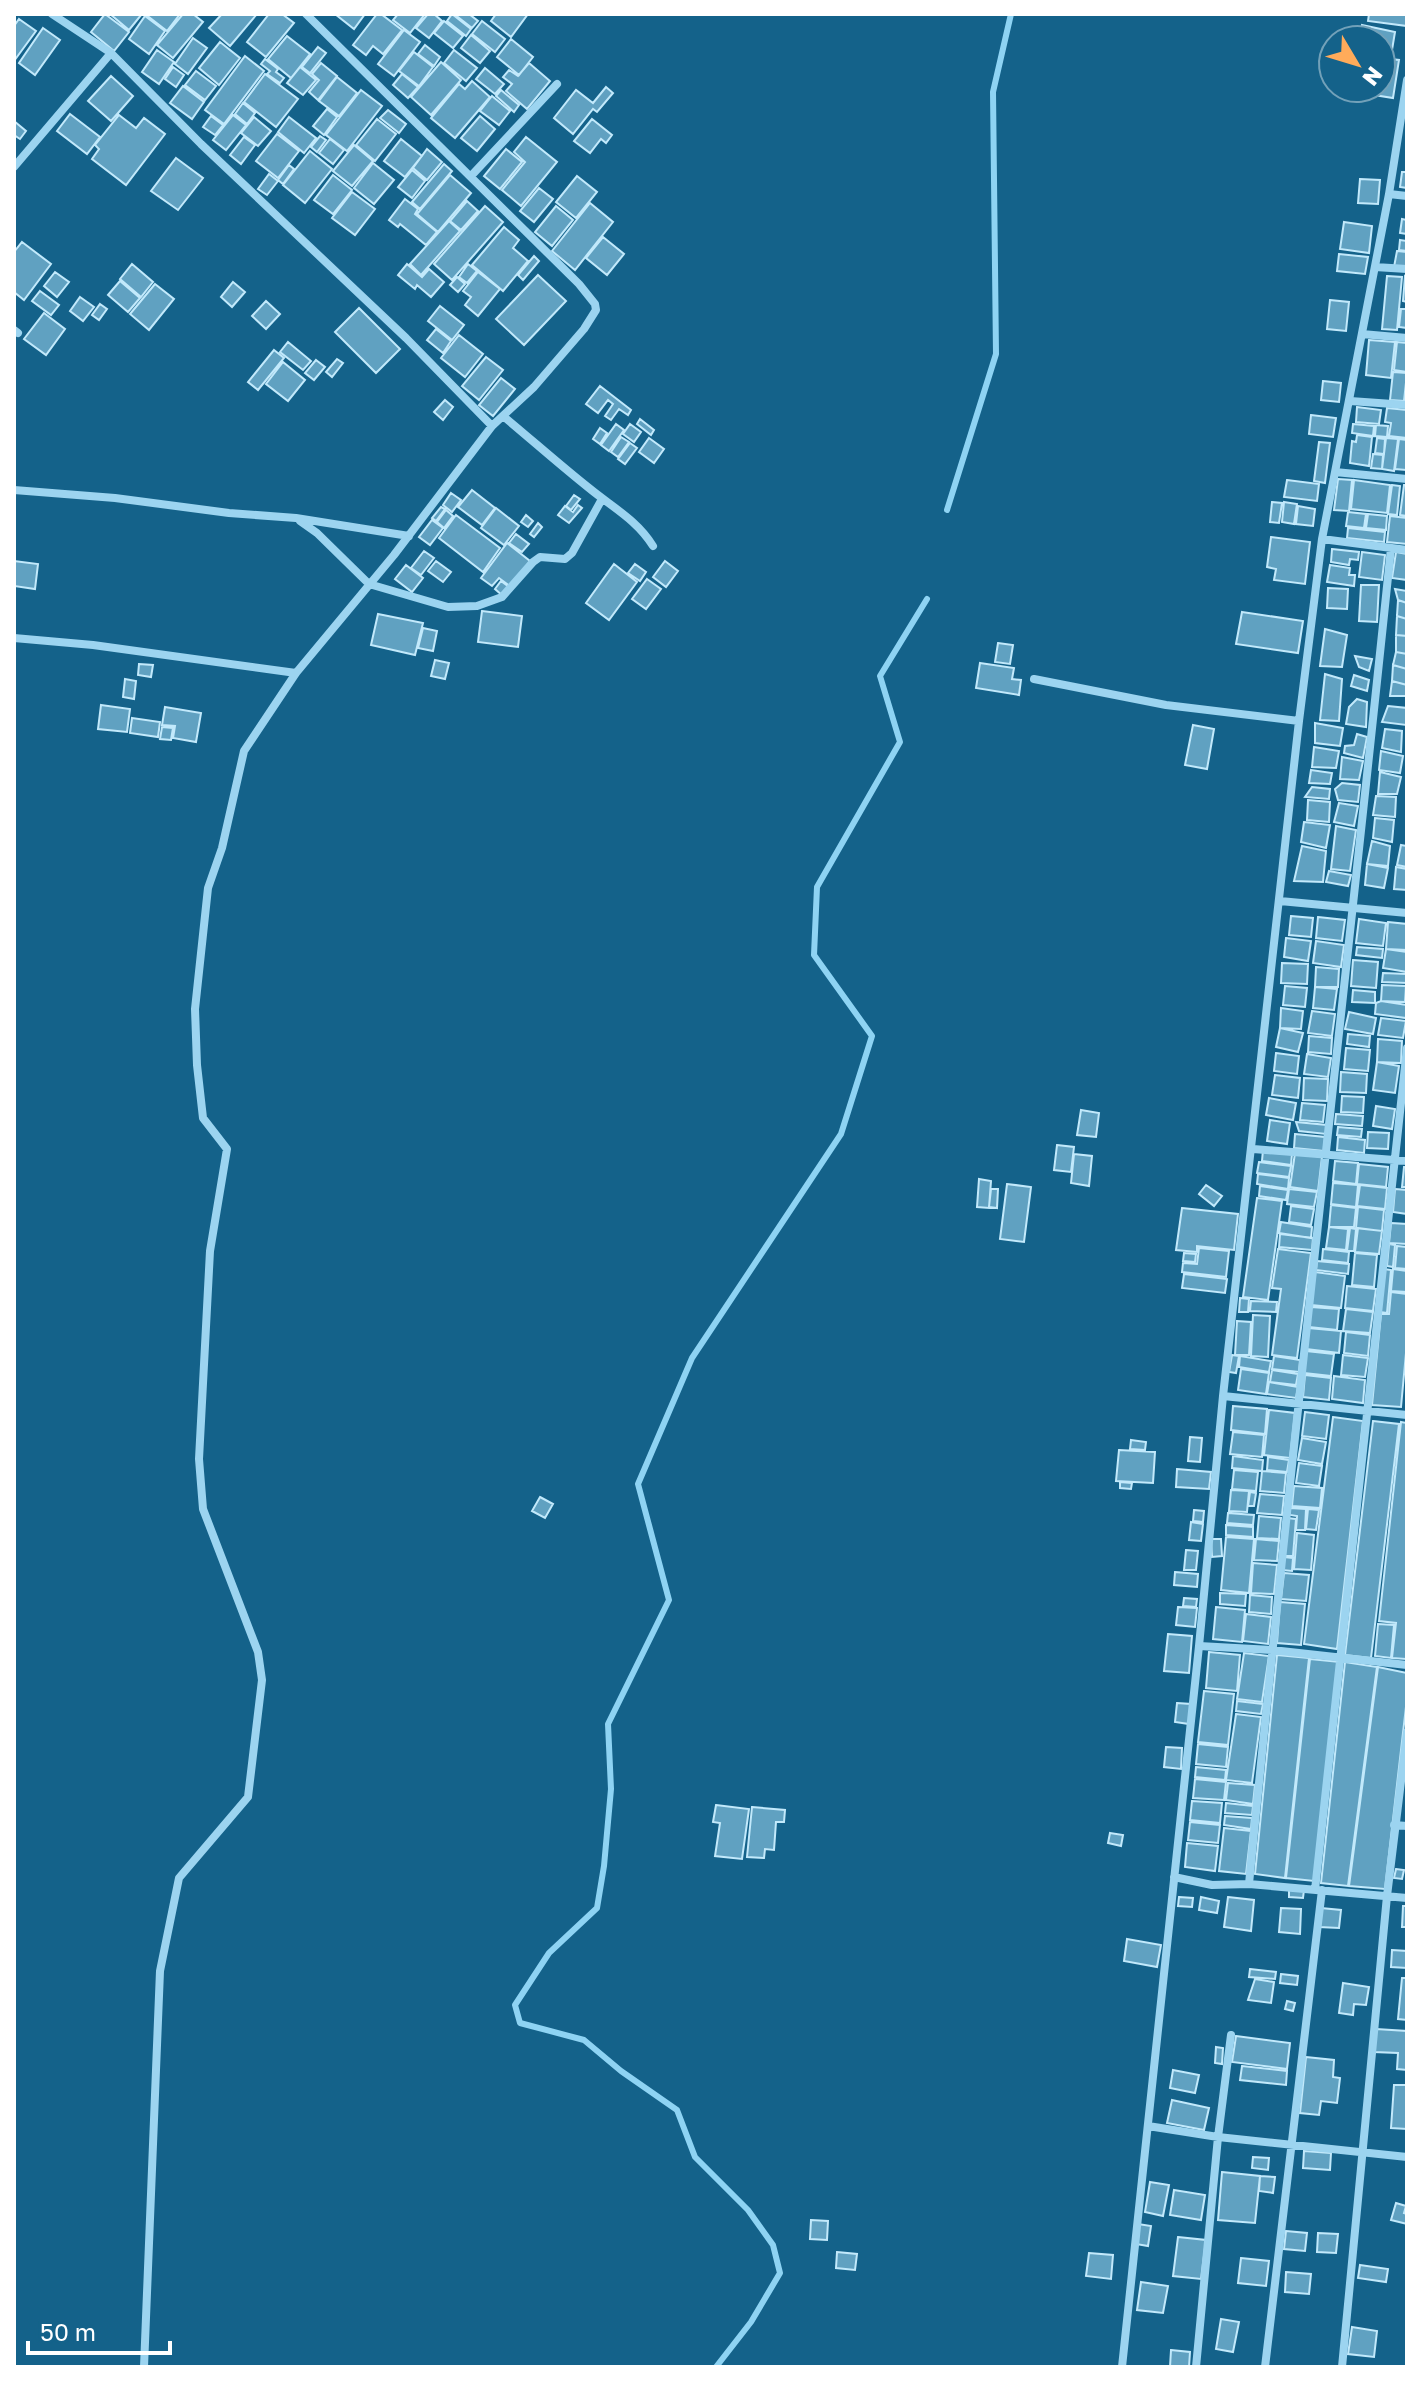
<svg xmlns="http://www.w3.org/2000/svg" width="1421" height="2381" viewBox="0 0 1421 2381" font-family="'Golos Text',sans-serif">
<rect width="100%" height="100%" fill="#14628a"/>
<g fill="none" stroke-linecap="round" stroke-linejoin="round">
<!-- stream -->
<path stroke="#8ed3f3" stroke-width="6" d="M947,510L996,354L993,92L1011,14
M716,2367L751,2322L780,2273L773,2245L748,2210L695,2157L677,2110L621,2071L584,2040L520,2023L515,2005L549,1953L597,1908L604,1866L611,1789L608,1724L669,1600L638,1484L692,1358L841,1134L872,1036L814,955L817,887L900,742L880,676L927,599"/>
</g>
<!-- building -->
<path fill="#60a1c1" stroke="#c2e9fb" stroke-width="2" d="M105,14L129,32L114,51L91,32Z
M110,14H142L129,30Z
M145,14H180L167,31Z
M183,14H193L203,22L173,58L157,45Z
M222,14H257L230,46L209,28Z
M269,14H282L294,23L266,57L247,42Z
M335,14H365L354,29Z
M377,14H381L402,30L383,54L373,46L366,55L353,45Z
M398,14H425L410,33L393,20Z
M428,14H434L442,21L429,38L416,28Z
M452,14L471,29L466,36L447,21Z
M454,14H469L478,21L472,28Z
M496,14H528L511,37L491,21Z
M1369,14H1407V26L1368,21Z
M145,16L165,31L149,54L129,39Z
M19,19L36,31L14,61V26Z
M444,21L463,36L453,48L434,33Z
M482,21L505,39L495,52L472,34Z
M1362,25L1395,32L1391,56L1381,55V40H1359Z
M43,28L60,40L35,75L19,63Z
M404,30L420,42L394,76L378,64Z
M471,35L490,51L480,63L461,48Z
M287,36L310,54L291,78L268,59Z
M193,38L207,48L188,74L175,64Z
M511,39L533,57L519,75L497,57Z
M220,42L240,58L219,85L199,68Z
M425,45L440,57L434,66L418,54Z
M318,47L326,53L310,73L302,67Z
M157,50L174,62L159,84L142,72Z
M454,50L477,68L466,81L444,63Z
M414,52L433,67L419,86L399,71Z
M245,56L264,71L224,124L205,110Z
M1381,58L1399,60L1393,98L1355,92L1356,88H1381Z
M265,59L278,69L276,72L284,78L280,83L267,74L270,71L261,64Z
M441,62L461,80L431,115L411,97Z
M321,63L337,76L318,100L309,92L319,80L312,74Z
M529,63L550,81L527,109L506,91L512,84L503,77L509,70L518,76Z
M173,67L184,75L176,87L165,79Z
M300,67L316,80L303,95L287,83Z
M485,68L504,84L495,94L476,79Z
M196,71L216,86L205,100L185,85Z
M265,74L298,99L276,127L244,102Z
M402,74L418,87L408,98L393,85Z
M111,76L133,96L111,121L88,101Z
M337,77L357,93L339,116L319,101Z
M472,81L490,97L455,138L431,118L459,84L465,89Z
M183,86L204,102L192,119L170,103Z
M606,87L613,93L597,112L593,109L573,134L554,118L576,90L593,103Z
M361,90L382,106L347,151L326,135Z
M501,90L519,105L514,112L496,96Z
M492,96L510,111L499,125L480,111Z
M243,103L255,113L247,124L235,114Z
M327,109L337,117L324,135L313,126Z
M388,110L406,124L399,133L380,118Z
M70,114L100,137L87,154L57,131Z
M119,115L136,128L144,118L165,134L126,185L92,159L99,149L95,145Z
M233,115L246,125L226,150L213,140Z
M211,116L223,125L215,135L203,127Z
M480,116L495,129L477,151L461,138Z
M254,117L271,131L258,146L241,133Z
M289,117L316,138L304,153L278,132Z
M377,119L396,134L375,161L356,145Z
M592,119L612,135L606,143L601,139L590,153L574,141Z
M14,121L26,131L20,139L14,135Z
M277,134L299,151L278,178L256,161Z
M320,136L326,140L317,152L311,147Z
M244,137L255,145L241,164L230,155Z
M526,137L557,162L521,206L502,190L525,162L514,152Z
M330,139L344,150L333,164L319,153Z
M401,139L422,156L405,177L384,161Z
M354,145L373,161L352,186L333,171Z
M427,149L442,162L427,180L413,168Z
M506,149L522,162L500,189L484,176Z
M310,151L332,169L305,203L283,185Z
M176,158L203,178L178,210L151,191Z
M373,163L394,180L374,204L354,188Z
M444,164L452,171L420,209L412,202Z
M289,165L294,169L283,184L278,180Z
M412,170L425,181L412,198L398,187Z
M1402,172H1407V188L1400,187Z
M269,174L278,181L267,195L258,189Z
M333,175L352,190L333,214L314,200Z
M450,175L471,193L438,232L417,214Z
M577,176L597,192L576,218L556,202Z
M1360,179L1380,180L1378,204L1358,203Z
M539,188L553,199L534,222L520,211Z
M352,192L375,209L355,235L332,218Z
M405,199L418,209L415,214L437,232L426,245L400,224L398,227L389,220Z
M467,201L478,211L461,230L450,221Z
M590,203L613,222L575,270L552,251Z
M485,206L503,222L452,280L434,264Z
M556,206L573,220L552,246L535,232Z
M1402,219L1407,220V234L1400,233Z
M449,221L460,231L421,275L410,264Z
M1344,222L1372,226L1369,253L1340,249Z
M504,227L519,240L513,248L528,261L503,291L472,265Z
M603,237L624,254L607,275L586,258Z
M1400,240L1407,241V251L1399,250Z
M22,242L51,264L24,300L14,292V252Z
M1397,251L1407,252V268L1394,267Z
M1339,254L1368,257L1365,274L1337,271Z
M534,256L539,261L523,280L518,275Z
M132,264L153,282L141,297L120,279Z
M407,264L422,277L429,269L444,282L431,297L417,285L415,289L398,275Z
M468,264L477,271L467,283L459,277Z
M55,272L69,282L57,297L44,286Z
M478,272L500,289L478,316L465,305L471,297L463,291Z
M538,275L566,301L524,345L496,319Z
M1387,276L1402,277L1397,330L1382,329Z
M1405,276L1407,277V302L1403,301Z
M457,277L465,284L458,292L450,285Z
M120,281L140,298L128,312L108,295Z
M233,282L245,292L232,307L221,297Z
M155,284L174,299L149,330L130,314Z
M40,291L59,305L51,315L32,301Z
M80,297L94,307L83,321L70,311Z
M1330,300L1349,302L1346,331L1327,329Z
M266,301L280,314L266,329L252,316Z
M100,304L107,309L99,320L92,315Z
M440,306L464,325L452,340L428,321Z
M359,308L400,349L376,373L335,332Z
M1401,309H1407V328L1399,327Z
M44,313L65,329L46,355L24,339Z
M436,329L451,341L443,353L427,340Z
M459,335L483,354L465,377L441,358Z
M1369,340L1395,342L1391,378L1366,375Z
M288,342L311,361L303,370L280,352Z
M1397,342L1407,343V372L1394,370Z
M274,350L284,358L258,390L248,382Z
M486,357L503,370L479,400L462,386Z
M337,359L343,363L332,377L326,372Z
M316,360L325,367L314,380L305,373Z
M283,362L305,380L288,401L266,384Z
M1393,372L1407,373L1404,401L1390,400Z
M501,378L515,389L493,416L479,405Z
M1323,381L1341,383L1339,402L1321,400Z
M600,386L631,410L628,415L619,409L611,420L605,416L613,404L608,400L598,413L586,404Z
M445,400L453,407L443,420L434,412Z
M1357,407L1381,410L1379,424L1356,422Z
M1387,408L1407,410V438L1389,436L1391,423L1385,422Z
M1311,415L1336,418L1333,437L1309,434Z
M640,419L654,430L651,435L637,424Z
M616,424L624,430L609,451L601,445Z
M630,424L641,432L634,442L623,434Z
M1353,424L1374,426L1373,436L1352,433Z
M1376,425L1388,426L1387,437L1375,436Z
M600,428L607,433L600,444L593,439Z
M1357,435L1372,437L1369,466L1350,463L1352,441L1356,442Z
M621,437L629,442L618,457L611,452Z
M649,438L664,449L654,463L639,452Z
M1377,438L1385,439L1384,454L1375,453Z
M1386,438L1398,439L1394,471L1382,469Z
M1399,439L1407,440L1406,470L1395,469Z
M1319,442L1330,443L1325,483L1314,481Z
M630,443L637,448L625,464L618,459Z
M1373,454L1383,455L1382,469L1371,468Z
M1338,479L1352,480L1349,511L1334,510Z
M1287,480L1319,484L1317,501L1284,497Z
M1354,480L1390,485L1387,513L1351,509Z
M1392,485L1400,486L1397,515L1388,514Z
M1404,485H1407V516L1400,515Z
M472,490L495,508L482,525L458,507Z
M451,493L461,500L452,512L443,505Z
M574,495L580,499L571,510L566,506Z
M1272,502L1282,503L1279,523L1270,522Z
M1284,502L1297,504L1294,524L1282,522Z
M578,505L582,508L569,523L558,515L565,506L573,512Z
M1298,506L1315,509L1313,526L1296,524Z
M441,507L445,509L436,521L432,518Z
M496,508L519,526L504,545L481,528Z
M446,510L453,516L444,528L437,522Z
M1348,512L1366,514L1364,528L1346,526Z
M1368,514L1387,516L1386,530L1366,528Z
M456,515L500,548L483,572L439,538Z
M526,515L533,521L528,527L521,522Z
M1390,516L1407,518V544L1387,542Z
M432,520L443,528L430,545L419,537Z
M538,523L542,527L534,537L530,534Z
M1348,528L1385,532L1384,542L1347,538Z
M516,534L529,544L522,552L509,543Z
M1271,537L1310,542L1305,584L1274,580L1276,569L1267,567Z
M507,543L530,561L511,587L499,578L492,586L481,578Z
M1332,549L1359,552L1358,560L1350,559L1349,565L1331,562Z
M424,551L434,558L421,575L411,568Z
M1362,552L1385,555L1382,580L1359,577Z
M1396,552L1407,554V580L1392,578Z
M14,561L38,564L35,589L14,586Z
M436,561L451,572L443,582L428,571Z
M665,561L678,571L666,587L653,577Z
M614,564L637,582L609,620L586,603Z
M635,564L646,572L640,581L628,573Z
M406,565L423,578L412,592L395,579Z
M1330,565L1350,568L1349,575H1355L1354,586L1327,582Z
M647,579L661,589L646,609L632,599Z
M501,581L509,587L503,596L495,589Z
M1361,585H1379L1377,622L1359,621Z
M1328,588L1348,589L1347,609L1327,608Z
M1395,589L1407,591V603L1398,600Z
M1398,600L1407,603V619L1397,616Z
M482,611L522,616L518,647L478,642Z
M1242,612L1303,621L1298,653L1236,644Z
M378,614L423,623L415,655L371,645Z
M1397,616L1407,619V636L1396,635Z
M423,628L437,631L433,651L418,648Z
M1325,629L1347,635L1342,667L1320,666Z
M1396,635L1407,636V654L1396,652Z
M998,643L1013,645L1010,664L995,662Z
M1396,652L1407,654V669L1393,665Z
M1355,656L1372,659L1369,671L1359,667Z
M435,660L449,663L445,679L431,676Z
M980,663L1014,668L1012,679L1021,680L1019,695L976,688Z
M139,664L153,665L151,677L138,675Z
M1393,665L1407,669V685L1392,681Z
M1325,674L1342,679L1339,721L1320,720Z
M1354,675L1369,680L1367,691L1351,686Z
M125,679L136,681L134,699L123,697Z
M1392,681L1407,685V696H1390Z
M1357,699L1367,702L1366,727L1346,724L1349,707Z
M101,705L130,709L127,732L98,729Z
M1388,706L1407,708L1406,725L1382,722Z
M165,707L201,713L196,742L173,738L175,726L162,725Z
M132,718L160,722L158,737L130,733Z
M1315,723L1343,728L1340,746L1315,743Z
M1193,725L1214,729L1207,769L1185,765Z
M162,727L173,728L171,740L160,739Z
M1385,729L1402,731L1401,752L1382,748Z
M1357,734L1367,737L1363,758L1344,753L1345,746L1354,745Z
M1314,747L1339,751L1336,768L1312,767Z
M1381,751L1403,756L1400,773L1379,770Z
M1342,757L1363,761L1359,780L1340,779Z
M1311,770L1332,773L1330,784L1309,783Z
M1380,772L1401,777L1397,794H1378Z
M1342,783L1360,785L1358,802L1338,800L1335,789Z
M1312,787L1330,789L1329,799L1305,797Z
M1376,796L1396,797L1395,817L1373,815Z
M1308,800L1330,802L1329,822L1307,820Z
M1339,803L1358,806L1354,826L1334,822Z
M1375,818L1394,820L1392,842L1373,838Z
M1304,822L1330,825L1326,848L1301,842Z
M1336,826L1356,830L1350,871L1331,869Z
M1372,841L1390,846L1388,866L1367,864Z
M1401,845L1407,846V867L1397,865Z
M1302,846L1326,851L1323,882L1294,881Z
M1367,864L1388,868L1384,888L1365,885Z
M1396,867L1407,869V890L1394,889Z
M1329,871L1351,875L1348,886L1326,882Z
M1291,916L1313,918L1311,937L1289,935Z
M1318,917L1345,920L1342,941L1316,938Z
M1359,919L1386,923L1383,946L1356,943Z
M1388,922L1407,924V950L1386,949Z
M1286,938L1311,941L1308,961L1284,957Z
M1316,941L1344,945L1341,967L1313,963Z
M1357,947L1383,949L1382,958L1356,955Z
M1386,949L1407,952V972L1383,968Z
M1353,960L1378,962L1376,988L1351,986Z
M1282,963L1308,964L1307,984L1281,983Z
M1316,967L1339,969L1338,987H1315Z
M1383,973L1407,974V983L1382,982Z
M1382,985L1406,986L1405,1002L1381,1001Z
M1285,986L1307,988L1305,1007L1283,1005Z
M1315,987L1337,989L1334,1010L1313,1008Z
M1353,990L1375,992V1003L1352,1002Z
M1381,1001L1407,1005L1406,1018L1375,1014L1376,1003Z
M1281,1008L1303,1011L1301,1029L1280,1028Z
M1312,1011L1335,1014L1332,1036L1308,1033Z
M1349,1012L1376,1018L1373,1034L1345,1029Z
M1381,1018L1406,1021L1403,1038L1378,1035Z
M1280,1028L1303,1033L1298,1052L1276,1047Z
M1348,1034L1370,1036L1369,1047L1347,1044Z
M1309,1036L1332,1038L1331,1054L1308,1052Z
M1378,1039L1402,1041L1401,1063L1377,1062Z
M1346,1048L1370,1050L1368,1071L1344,1069Z
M1276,1053L1299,1056L1297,1074L1274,1071Z
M1307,1054L1331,1058L1328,1077L1304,1074Z
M1377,1062L1399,1066L1395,1093L1373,1090Z
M1341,1072L1367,1074L1366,1093L1340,1092Z
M1275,1075L1300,1078L1298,1098L1272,1095Z
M1304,1078L1328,1079L1327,1101L1303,1100Z
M1342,1096L1364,1097L1363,1113L1341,1112Z
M1269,1098L1296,1103L1293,1120L1266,1115Z
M1302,1103L1325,1105L1323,1122L1300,1120Z
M1376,1106L1395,1109L1392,1129L1373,1126Z
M1081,1110L1099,1113L1096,1137L1077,1135Z
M1336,1114L1363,1116L1362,1126L1335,1124Z
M1270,1120L1290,1123L1287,1144L1267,1141Z
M1296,1122L1327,1125L1326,1134L1299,1131Z
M1338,1127L1362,1129L1361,1137L1337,1135Z
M1368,1132L1389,1133L1388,1149L1367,1148Z
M1295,1134L1325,1137L1324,1151L1294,1148Z
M1338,1137L1365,1140L1364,1153L1337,1150Z
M1057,1145L1074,1147L1071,1172L1054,1170Z
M1263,1150L1292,1154L1291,1165L1262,1161Z
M1295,1153L1322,1157L1318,1191L1290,1187Z
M1074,1154L1092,1156L1089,1186L1071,1183Z
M1335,1161L1358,1163L1356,1184L1333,1181Z
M1259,1162L1291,1166L1289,1177L1257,1173Z
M1359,1164L1388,1167L1386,1187L1357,1184Z
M1404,1167H1407V1187H1402Z
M1258,1174L1289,1178L1288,1189L1257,1184Z
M979,1179L991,1181L989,1208L977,1207Z
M1333,1183L1358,1185L1356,1207L1331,1204Z
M1007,1184L1031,1187L1024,1242L1000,1239Z
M1206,1185L1222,1196L1214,1206L1199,1194Z
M1360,1185L1387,1188L1385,1209L1357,1206Z
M1260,1186L1288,1190L1286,1200L1259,1196Z
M991,1189H998L997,1208L989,1207Z
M1289,1189L1317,1192L1314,1207L1287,1204Z
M1395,1189L1407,1190V1214L1393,1212Z
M1257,1198L1282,1201L1268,1300L1243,1297Z
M1331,1205L1356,1208L1354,1227H1329Z
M1291,1206L1314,1209L1311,1225L1289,1222Z
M1358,1207L1384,1210L1382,1231L1356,1228Z
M1182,1208L1238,1214L1234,1250L1197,1246V1252L1176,1250Z
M1281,1222L1312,1227L1311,1238L1279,1233Z
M1391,1223L1407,1224V1244L1389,1243Z
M1329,1227L1348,1229L1346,1250L1326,1248Z
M1350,1228L1356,1229L1354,1251H1347Z
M1358,1228L1382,1231L1379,1254L1355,1252Z
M1280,1234L1313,1238L1312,1250L1279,1247Z
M1389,1244L1395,1245L1393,1267L1387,1266Z
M1397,1246L1407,1247V1269L1395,1268Z
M1199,1248L1229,1251L1226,1277L1182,1272L1183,1263L1197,1264Z
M1278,1249L1311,1253L1297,1358L1272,1355L1281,1289L1272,1288Z
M1323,1249L1349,1252L1348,1263L1322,1260Z
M1184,1253L1196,1254L1195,1262L1183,1261Z
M1355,1253L1377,1255L1374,1287L1352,1285Z
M1317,1261L1349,1264L1348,1274L1316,1270Z
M1384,1269L1391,1270L1387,1313L1380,1312Z
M1393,1269L1407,1271V1292L1391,1291Z
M1315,1272L1345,1276L1341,1308L1311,1305Z
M1184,1274L1227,1279L1225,1293L1182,1288Z
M1347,1286L1376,1289L1373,1311L1345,1308Z
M1391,1292L1407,1294V1342L1401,1407L1372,1405L1381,1314H1389Z
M1240,1298L1249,1299L1248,1312H1239Z
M1251,1301L1277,1302L1276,1312L1250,1311Z
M1311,1307L1339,1309L1337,1330L1309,1327Z
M1346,1309L1373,1312L1370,1333L1343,1331Z
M1253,1315L1270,1316L1268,1357L1251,1356Z
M1237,1321L1251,1322L1249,1355H1235Z
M1308,1328L1341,1331L1339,1353L1306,1349Z
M1346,1332L1370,1335L1368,1356L1344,1353Z
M1306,1351L1334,1354L1331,1376L1304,1373Z
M1232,1355L1239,1356L1236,1373L1229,1372Z
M1343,1355L1368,1358L1365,1377L1341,1375Z
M1240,1356L1271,1361L1269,1372L1239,1367Z
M1274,1356L1300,1360L1299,1372L1272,1369Z
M1241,1369L1269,1373L1266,1394L1238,1390Z
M1272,1370L1298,1374L1296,1385L1270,1382Z
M1305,1375L1331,1378L1329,1400L1303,1397Z
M1334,1376L1365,1380L1363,1403L1332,1399Z
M1269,1382L1298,1387L1296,1398L1267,1394Z
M1233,1406L1267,1409L1265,1434L1231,1430Z
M1269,1410L1295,1413L1290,1458L1264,1455Z
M1305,1412L1329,1415L1326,1439L1302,1436Z
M1333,1417L1363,1421L1337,1649L1304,1644Z
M1373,1421L1399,1424L1371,1658L1345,1655Z
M1401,1422L1407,1423L1406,1659L1392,1658L1396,1623L1379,1621Z
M1233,1432L1264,1435L1262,1457L1230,1454Z
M1190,1437L1202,1438L1200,1462L1188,1461Z
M1302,1438L1326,1442L1322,1464L1298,1460Z
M1131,1440L1146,1442L1145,1450L1130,1449Z
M1119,1450L1155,1452L1153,1483L1116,1481Z
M1233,1456L1263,1460L1262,1471L1232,1468Z
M1268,1457L1289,1460L1287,1472L1267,1470Z
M1299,1463L1322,1466L1319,1486L1296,1483Z
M1177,1469L1211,1472L1209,1489L1176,1487Z
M1234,1470L1258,1472L1256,1491L1232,1489Z
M1262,1471L1286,1473L1284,1493L1260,1491Z
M1120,1482L1132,1483L1131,1489L1120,1488Z
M1294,1486L1322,1488L1320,1508L1292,1506Z
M1231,1490L1249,1491L1247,1512L1229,1511Z
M1250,1492L1256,1493L1254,1506H1248Z
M1260,1494L1284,1496L1282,1515L1257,1513Z
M540,1497L553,1504L545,1518L532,1511Z
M1290,1508L1306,1509L1305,1530H1296L1297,1516L1290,1515Z
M1308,1509L1319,1510L1316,1530L1306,1529Z
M1194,1510L1204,1511L1203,1522L1193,1521Z
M1228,1513L1254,1515L1253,1525L1227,1523Z
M1259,1516L1281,1518L1279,1539L1257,1538Z
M1287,1518L1296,1519L1293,1556H1284Z
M1191,1522L1203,1524L1201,1541L1189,1540Z
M1226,1525L1253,1527V1537L1226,1535Z
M1297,1533L1314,1535L1311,1570L1294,1569Z
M1226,1537L1254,1539L1249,1593L1221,1590Z
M1211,1539H1221L1222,1556L1212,1557Z
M1256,1539L1279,1541L1277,1561L1254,1560Z
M1186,1550L1198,1551L1196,1570H1184Z
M1284,1557L1293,1558L1292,1571L1282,1570Z
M1253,1563L1277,1565L1274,1594L1251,1593Z
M1175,1572L1198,1574L1197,1587L1174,1585Z
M1284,1573L1309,1575L1306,1601L1281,1599Z
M1220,1593L1246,1594L1245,1606L1220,1604Z
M1250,1595L1272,1597L1271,1614L1249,1612Z
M1184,1598L1197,1599L1196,1607L1183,1606Z
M1280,1602L1305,1604L1301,1645L1277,1643Z
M1178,1607L1197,1608L1195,1627L1176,1625Z
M1216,1607L1245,1610L1242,1642L1213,1639Z
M1246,1614L1271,1617L1268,1644L1243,1641Z
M1378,1624L1394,1625L1391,1658L1375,1656Z
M1168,1634L1192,1636L1189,1673L1164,1671Z
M1209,1652L1240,1655L1237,1691L1206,1688Z
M1244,1653L1269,1656L1262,1702L1237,1699Z
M1277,1655L1309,1658L1285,1878L1255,1874Z
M1310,1659L1340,1662L1314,1881L1286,1878Z
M1345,1662L1377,1667L1348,1886L1321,1883Z
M1378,1667L1407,1673V1698L1385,1889L1349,1886Z
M1204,1691L1234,1694L1228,1745L1198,1742Z
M1237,1701L1263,1704L1261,1714L1236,1711Z
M1177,1703L1191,1704L1189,1724L1175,1722Z
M1236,1714L1261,1717L1252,1783L1226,1780Z
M1198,1744L1228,1747L1226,1767L1196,1764Z
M1166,1747L1182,1748L1181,1769L1164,1767Z
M1196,1767L1226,1770L1225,1780L1195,1777Z
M1195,1779L1226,1782L1224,1800L1193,1798Z
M1228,1783L1255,1785L1253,1804L1226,1800Z
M1192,1801L1222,1803L1220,1823L1190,1820Z
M1226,1803L1253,1806L1252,1815L1225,1813Z
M716,1805L749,1809L742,1859L715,1856L720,1823L713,1822Z
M752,1807L785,1810L784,1822H776L774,1850L765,1849L764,1858L747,1857Z
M1225,1816L1252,1818L1251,1829L1224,1825Z
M1190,1822L1220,1825L1218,1843L1188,1840Z
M1224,1828L1251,1831L1246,1874L1219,1871Z
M1110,1833L1123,1835L1121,1846L1108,1843Z
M1187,1843L1218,1846L1215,1871L1185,1867Z
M1396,1869L1404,1870L1402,1879L1394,1878Z
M1289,1889L1304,1890L1303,1898L1289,1897Z
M1179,1897L1193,1898L1192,1907L1178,1906Z
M1201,1897L1219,1901L1217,1913L1199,1910Z
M1228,1897L1254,1900L1251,1931L1224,1927Z
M1403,1906H1407V1927H1402Z
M1281,1908L1301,1909L1300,1934L1279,1932Z
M1321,1908L1341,1910L1339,1928L1319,1927Z
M1127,1939L1161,1945L1157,1967L1124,1961Z
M1392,1950L1407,1951V1968L1391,1967Z
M1250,1969L1276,1972L1275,1979L1249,1977Z
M1281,1974L1298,1976L1297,1985L1280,1983Z
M1402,1978H1407V2020L1398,2019Z
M1255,1979L1274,1982L1271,2003L1248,2000Z
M1343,1983L1369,1987L1366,2005L1354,2004L1353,2015L1339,2013Z
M1287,2001L1295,2003L1293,2011L1285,2009Z
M1376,2029L1407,2031V2070L1397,2069L1398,2053L1374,2052Z
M1236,2036L1290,2043L1287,2069L1232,2062Z
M1216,2047L1223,2048L1222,2064L1215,2063Z
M1306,2057L1334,2060L1333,2077L1340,2078L1337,2103L1321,2101L1319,2115L1300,2113Z
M1242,2066L1287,2071L1286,2085L1240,2080Z
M1173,2070L1199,2075L1195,2093L1170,2088Z
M1394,2085H1407V2129L1391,2128Z
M1172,2100L1209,2108L1204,2130L1167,2123Z
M1304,2151L1331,2153L1330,2170L1303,2168Z
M1253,2157L1269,2158L1268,2170L1252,2168Z
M1222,2172L1260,2176L1255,2223L1218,2220Z
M1260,2176L1275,2177L1273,2193L1259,2191Z
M1150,2182L1169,2185L1163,2216L1145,2212Z
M1174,2190L1205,2195L1201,2220L1170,2215Z
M1396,2203L1406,2206L1404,2213L1407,2214V2224L1391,2220Z
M811,2220L828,2221L827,2240L810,2239Z
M1138,2224L1151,2226L1148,2246L1136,2244Z
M1286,2231L1307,2233L1305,2251L1284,2249Z
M1318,2233L1338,2234L1336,2253L1317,2252Z
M1178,2237L1206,2240L1201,2279L1173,2276Z
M837,2252L857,2254L855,2270L836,2268Z
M1089,2253L1113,2255L1111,2279L1086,2276Z
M1241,2258L1269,2261L1266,2286L1238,2283Z
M1360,2265L1388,2269L1386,2282L1358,2278Z
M1286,2272L1311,2274L1309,2294L1285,2292Z
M1141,2282L1168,2286L1163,2313L1137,2310Z
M1221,2319L1239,2322L1233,2352L1216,2349Z
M1352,2327L1377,2331L1374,2357L1348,2354Z
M1171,2350L1190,2352L1189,2367H1170Z"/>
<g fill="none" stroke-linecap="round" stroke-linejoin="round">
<!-- street -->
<path stroke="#9cd4f0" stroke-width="8" d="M52,14L111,53L201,144L406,338L492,426
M14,167L111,53
M471,176L557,84
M1389,194L1407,196
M1375,267L1407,269
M14,330L18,333
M1362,334L1407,338
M1350,401L1407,405
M503,416C532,440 560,465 589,488C612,507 637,520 653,546
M1335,472L1407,479
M14,490L115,498L229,513L296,518L409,536
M300,521L317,533L369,584L448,607L477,606L502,597L533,562L540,557L565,559L572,553L602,499
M1322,539L1407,550
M14,638L93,645L296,673
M1034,679L1166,705L1299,721
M1280,901L1407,913
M1253,1149L1407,1161
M1223,1396L1407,1415
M1199,1646L1272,1650L1407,1665
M1394,1825L1407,1826
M1174,1877L1212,1885L1249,1884L1407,1898
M1249,1884C1292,1439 1345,994 1391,548
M1315,1890L1407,1048
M1148,2126L1218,2137L1407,2157
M144,2367L160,1971L179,1878L248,1797L262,1680L258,1652L203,1509L199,1459L210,1251L227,1149L203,1118L197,1065L195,1009L208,888L222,848L244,751L296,673L394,555L492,426L534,387L584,329L596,310L595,304L579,284L306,14
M1122,2367L1199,1646L1223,1396L1299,721L1322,539L1389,194L1407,80
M1196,2367L1218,2137L1231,2035
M1265,2367L1322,1890
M1342,2367L1387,1896L1407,1732"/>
</g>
<!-- border -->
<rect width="1421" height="2381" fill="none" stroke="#ffffff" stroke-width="32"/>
<!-- north arrow -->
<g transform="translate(1357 64) rotate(128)"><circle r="38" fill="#14628a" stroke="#72a1b9" stroke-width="2"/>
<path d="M0-6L14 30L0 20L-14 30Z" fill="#ffab5a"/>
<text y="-12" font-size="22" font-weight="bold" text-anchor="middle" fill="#ffffff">N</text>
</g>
<!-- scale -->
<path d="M28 2341v12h142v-12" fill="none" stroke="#ffffff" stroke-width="4"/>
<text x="40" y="2341" font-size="24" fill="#ffffff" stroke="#14628a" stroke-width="6" paint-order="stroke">50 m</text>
</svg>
